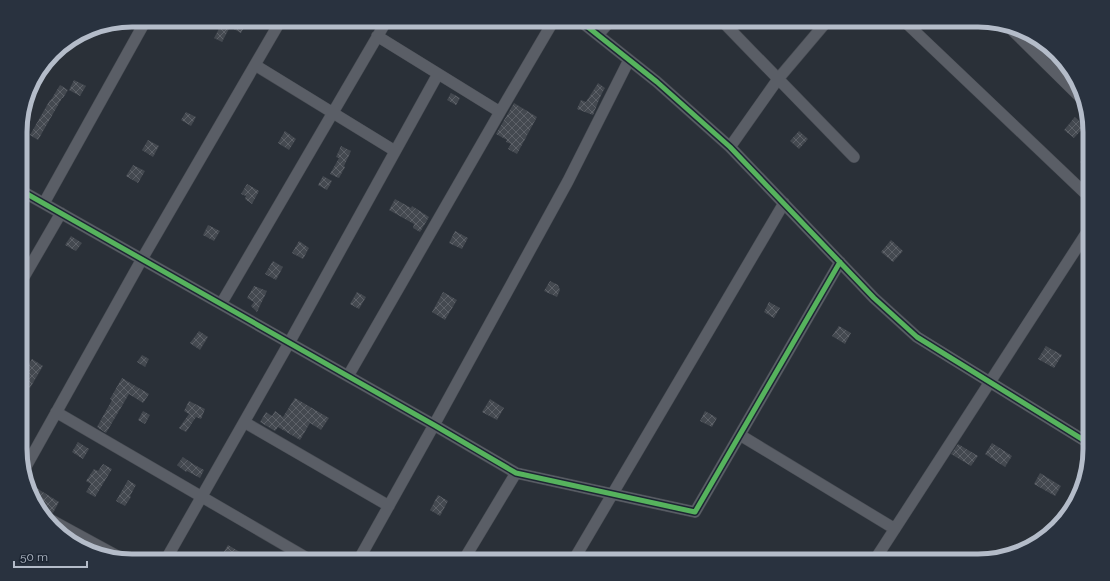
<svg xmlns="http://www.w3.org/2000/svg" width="1110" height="581" viewBox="0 0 1110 581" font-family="Raleway,sans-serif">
<defs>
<pattern id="building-cross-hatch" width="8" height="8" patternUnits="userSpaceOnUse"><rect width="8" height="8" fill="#444950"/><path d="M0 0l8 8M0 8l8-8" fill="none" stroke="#5d6168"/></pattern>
</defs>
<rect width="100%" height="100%" fill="#2a3038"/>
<!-- building -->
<path fill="url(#building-cross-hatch)" d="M217,20H239L246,24L241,33L230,27L222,42L214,38L220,27H221L223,23Z
M74,80L86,86L80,96L69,90Z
M598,83L605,88L601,95L593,115L577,109L581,100L586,102Z
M60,85L68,90L63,98H62L38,140L30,135L50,100H51Z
M451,93L460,98L456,105L447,100Z
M514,103L537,117L517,154L508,149L511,144L506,142L507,140L496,134Z
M186,112L196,117L191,126L181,120Z
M1075,117L1085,126L1074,138L1064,130Z
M285,131L296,139L289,150L278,143Z
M799,131L808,139L799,149L790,141Z
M148,140L159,146L153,157L142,150Z
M341,146L351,151L344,166L345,167L339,178L330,174L339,158L336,157Z
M1089,153V171L1080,162Z
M133,165L145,171L138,183L126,176Z
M323,176L332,181L327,190L318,185Z
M247,184L259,191L252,204L245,199L246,196L241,194Z
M395,199L411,208L412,206L429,217L420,232L413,228L414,224L389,210Z
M208,225L220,231L214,241L203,235Z
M455,231L468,238L462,249L449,243Z
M71,236L82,243L76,251L65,245Z
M891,240L903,251L893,262L881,252Z
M299,241L309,248L303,259L292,253Z
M273,261L283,267L276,280L265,274Z
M550,281L558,285L560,290L557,297L544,291Z
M254,286L267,291L257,312L251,306L254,302L247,298Z
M357,292L366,297L359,309L350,304Z
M443,292L457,300L445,320L432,312Z
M769,302L780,308L774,318L764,312Z
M839,326L851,333L845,344L832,336Z
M199,331L208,337L200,350L190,343Z
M1090,343V363L1081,358Z
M1046,346L1062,355L1054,368L1038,359Z
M142,355L149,359L145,367L137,362Z
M32,359L43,366L30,388L21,383V378Z
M122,378L149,394L143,403L129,394L106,433L97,427L112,400L110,399Z
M295,398L329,418L321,430L310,423L300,440L278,427L275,431L260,422L266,412L272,416L275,411L283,417Z
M490,399L504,408L497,420L482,412Z
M189,401L205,409L201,419L196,417L186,432L179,428L189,414L184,411Z
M143,411L150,415L145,424L138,420Z
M705,411L717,418L712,427L700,421Z
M78,442L89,449L83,459L72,452Z
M992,443L1012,456L1005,467L985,454Z
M958,444L978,456L971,466L951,454Z
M183,457L193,464L204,470L200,478L187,471L186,472L177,465Z
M103,464L112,469L95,497L86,492L91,484L86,481L94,469L98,471Z
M1040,473L1061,486L1055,496L1034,484Z
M128,480L136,485L130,496L131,497L125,506L116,501Z
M30,484L59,502L53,513L38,504Z
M438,495L448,501L440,516L430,510Z
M228,545L240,552L234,561H225L220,558Z"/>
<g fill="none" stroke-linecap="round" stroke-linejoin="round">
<!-- minor casing -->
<g stroke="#484c53" stroke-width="12">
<path id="minor" d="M579,20L657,82L730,147L874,298L917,337L1090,444
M721,20L854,157
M903,20L1089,197
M1010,28L1082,99
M598,35L611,20
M377,36L500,112
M255,65L395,151
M730,147L778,79L828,20
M20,190L434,425L516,473L695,512L840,262
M44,203L146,20
M21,282L61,213
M221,304L387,20
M348,376L500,112L554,20
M56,412L312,561
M244,422L389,506
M740,435L895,529
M24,470L142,259L281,20
M42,515L121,558
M165,561L289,343L438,74
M358,561L434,425L568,181L629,60
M463,561L516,473
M573,561L784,203
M874,561L1089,229"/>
</g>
<!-- minor -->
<use href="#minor" stroke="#5a5e66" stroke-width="11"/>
<!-- cycleway casing -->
<g stroke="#1d2633" stroke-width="8">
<path id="cycleway" d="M579,20L657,82L730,147L874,298L917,337L1090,444
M20,190L434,425L516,473L695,512L840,262"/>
</g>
<!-- cycleway -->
<use href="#cycleway" stroke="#56b35d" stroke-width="5"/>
</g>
<!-- crop -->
<path d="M0 0H1110V581H0ZM132 27H978A105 105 0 0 1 1083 132V449A105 105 0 0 1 978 554H132A105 105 0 0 1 27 449V132A105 105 0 0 1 132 27Z" fill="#29323f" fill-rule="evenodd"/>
<path fill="none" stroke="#b4bcc9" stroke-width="5" d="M132 27H978A105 105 0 0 1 1083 132V449A105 105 0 0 1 978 554H132A105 105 0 0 1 27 449V132A105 105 0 0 1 132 27Z"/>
<!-- scale -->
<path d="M14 561v6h73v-6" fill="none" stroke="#b4bcc9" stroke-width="2"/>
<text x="20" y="561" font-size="12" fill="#b4bcc9" stroke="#1d2633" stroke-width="3" paint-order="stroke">50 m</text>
</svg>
